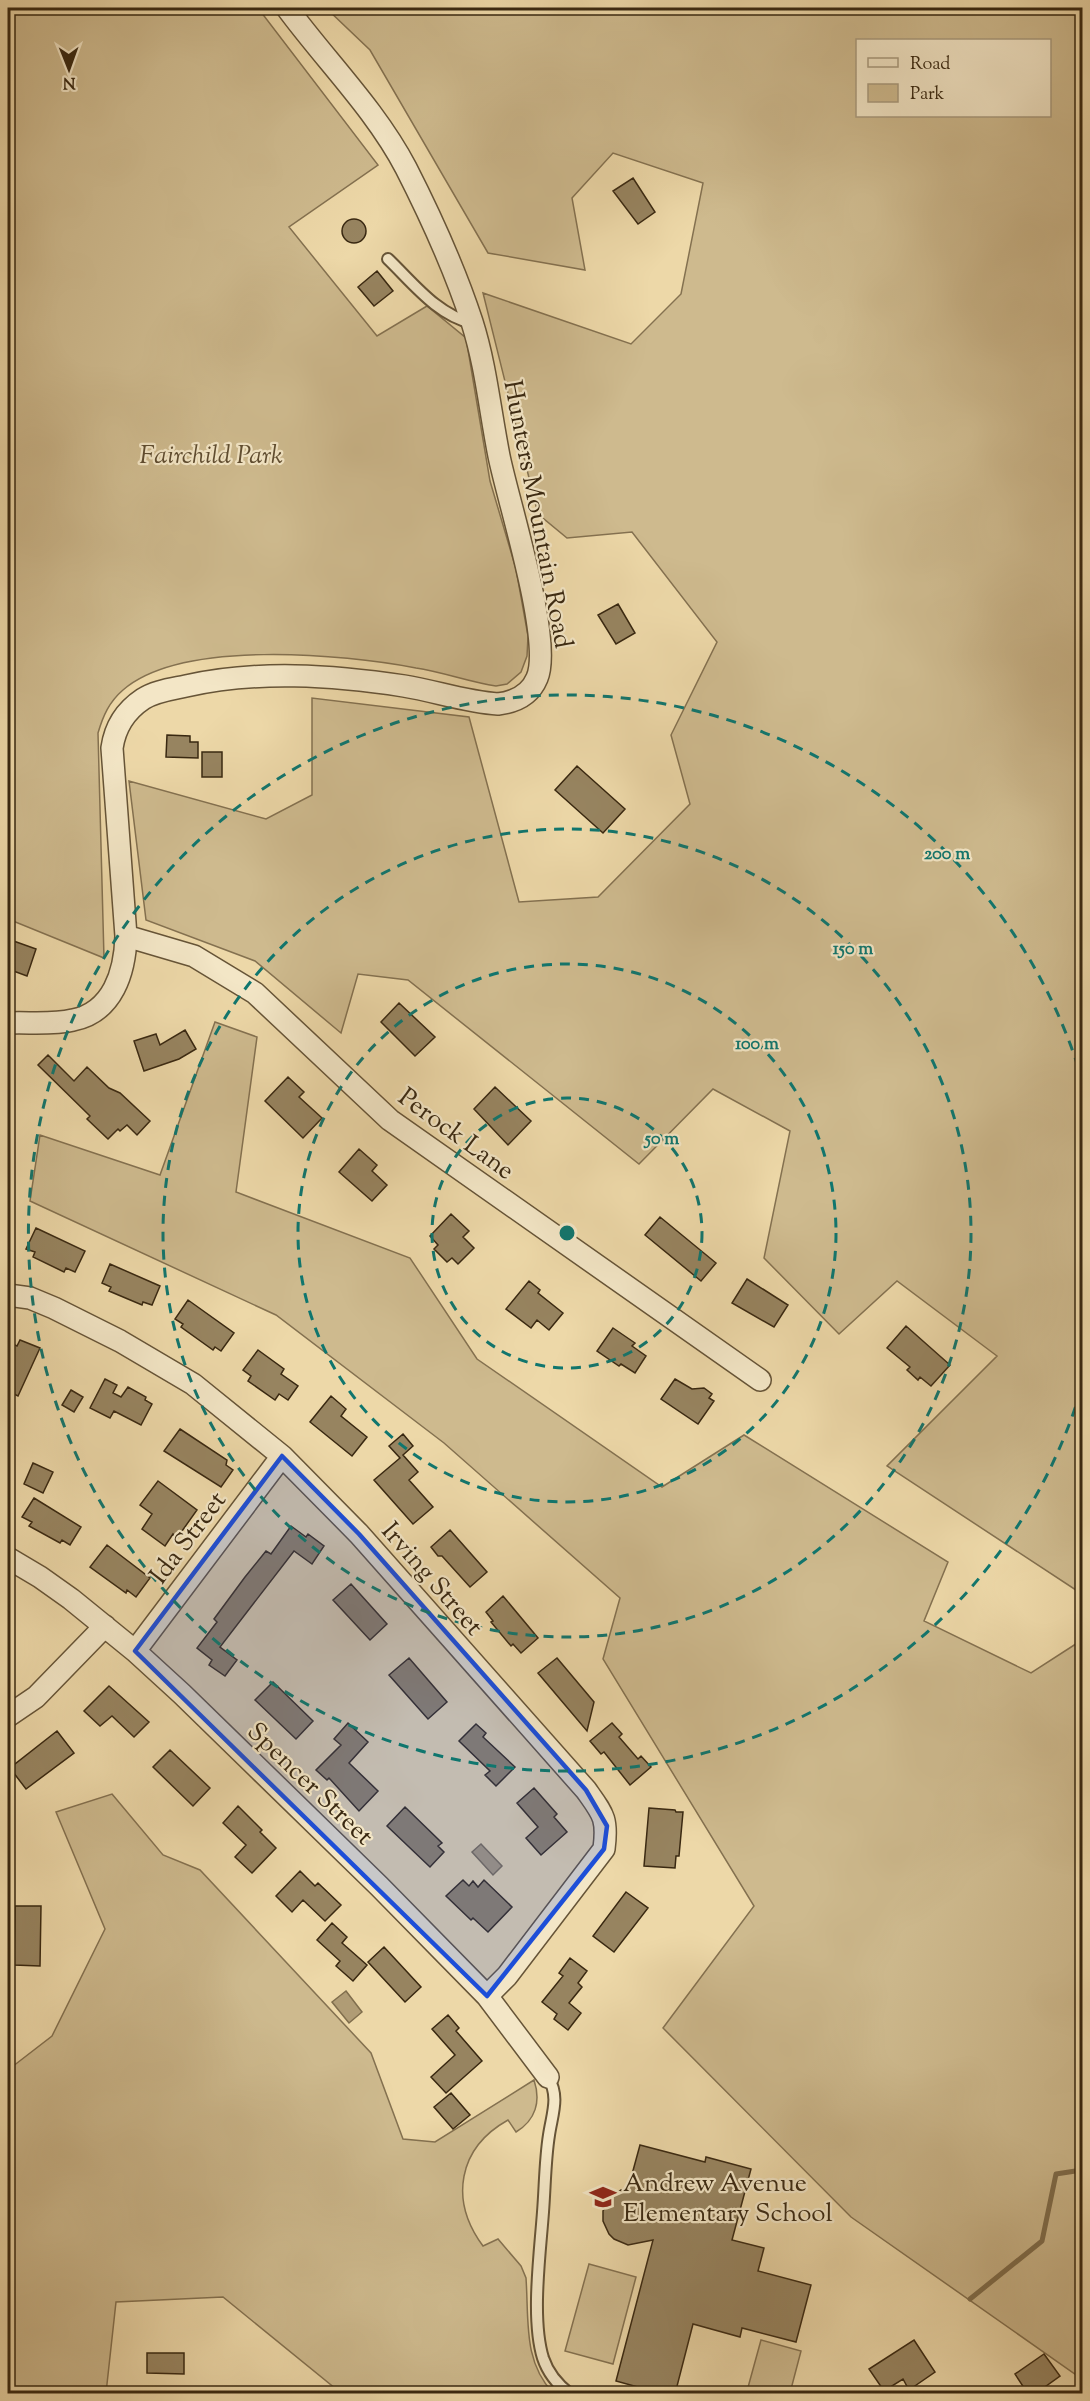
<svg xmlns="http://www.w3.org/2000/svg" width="1090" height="2401" viewBox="0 0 1090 2401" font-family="'Sorts Mill Goudy',serif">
<rect width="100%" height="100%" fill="#edd8a8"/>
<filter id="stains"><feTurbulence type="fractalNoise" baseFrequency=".00333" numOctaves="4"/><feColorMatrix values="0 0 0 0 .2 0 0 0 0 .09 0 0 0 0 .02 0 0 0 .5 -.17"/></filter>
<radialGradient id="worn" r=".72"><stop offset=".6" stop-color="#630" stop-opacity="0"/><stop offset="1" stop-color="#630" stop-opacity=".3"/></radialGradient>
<!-- green -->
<path fill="#ceba8e" stroke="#847150" stroke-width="1.5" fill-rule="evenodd" d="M8,8H258L378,165L289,227L377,336L427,306L466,338L490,481L516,569L528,636L527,656L521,672L507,684L496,686C469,682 443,672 416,668C342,654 182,639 123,690C109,702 103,716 98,733L104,958L8,919Z
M326,8H1082V1594L887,1466L997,1356L897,1281L839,1334L764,1258L790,1131L713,1089L639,1164L408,980L358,974L341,1033L255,961L146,920L129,781L266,819L312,795V698L469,717L519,902L598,897L690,804L671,735L717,642L632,532L567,538L538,514L483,293L631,344L681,294L703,183L613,153L572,198L585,270L488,253L370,50ZM1050,40V116H858V40Z
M215,1022L257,1037L236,1192L410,1258L477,1359L662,1487L744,1435L948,1562L924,1621L1031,1673L1082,1640V2379L851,2217L663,2028L754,1906L603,1659L620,1598L444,1443L276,1315L30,1201L40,1135L160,1175Z
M112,1794L163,1855L200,1870L371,2053L403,2139L435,2142L534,2080C541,2101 536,2120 516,2132L508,2120C458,2148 449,2200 483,2246L498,2239L521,2266L526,2278C529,2321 523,2361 553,2393H341L223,2297L116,2302L106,2393H8V2070L52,2036L105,1929L56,1812Z
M589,2264L636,2277L613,2364L565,2351Z
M761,2340L801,2351L790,2393H756L747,2391Z"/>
<!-- water -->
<path fill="#b09c75" stroke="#806e4d" stroke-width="1.5" d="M481,1844L502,1866L493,1875L472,1852Z
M346,1991L362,2012L349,2023L332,2002Z"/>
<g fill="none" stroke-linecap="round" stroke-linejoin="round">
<!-- stream -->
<path stroke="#806e4d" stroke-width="5" d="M970,2299L1042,2241L1056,2174L1082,2170"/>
</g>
<!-- building -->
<path fill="#978460" stroke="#392811" stroke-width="1.5" d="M633,178L655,212L638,224L613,191Z
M342 231a12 12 0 1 1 24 0a12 12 0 1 1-24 0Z
M377,271L393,291L374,306L358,287Z
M618,604L635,633L616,644L598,615Z
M167,735L190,736V742H198V758L166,757Z
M202,752H222V777H202Z
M577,766L625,809L603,833L555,790Z
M8,939L36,949L27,976L8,969Z
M399,1003L435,1037L415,1056L381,1022Z
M185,1030L196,1049L179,1059L144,1071L134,1041L156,1034L160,1045Z
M48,1055L74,1081L87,1067L109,1088L120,1093L150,1121L137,1135L127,1125L120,1131L118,1129L108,1139L87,1119L90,1116L38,1065Z
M288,1077L304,1092L299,1097L322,1118L303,1138L265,1101Z
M495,1087L531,1121L508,1145L474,1109Z
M359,1149L377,1165L372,1171L387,1185L372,1201L339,1172Z
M451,1214L469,1231L463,1237L474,1248L458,1264L452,1258L447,1262L434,1249L438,1245L430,1236Z
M660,1217L716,1263L701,1281L645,1235Z
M36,1228L85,1251L75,1272L66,1268L64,1272L33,1257L35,1252L26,1249Z
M110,1264L160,1286L152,1305L143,1302L142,1305L109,1291L111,1287L102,1283Z
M747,1279L788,1305L774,1327L732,1303Z
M529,1281L540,1290L538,1293L563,1313L549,1330L537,1320L531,1328L506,1309Z
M188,1300L234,1333L221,1351L215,1347L213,1350L181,1327L183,1324L175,1319Z
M906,1326L950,1365L931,1386L920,1377L918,1380L907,1370L910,1367L887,1348Z
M613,1328L635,1343L632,1346L646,1356L635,1373L621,1364L619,1366L597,1351Z
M20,1340L40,1348L18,1396L8,1391V1357L13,1344L17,1346Z
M258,1350L284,1369L281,1374L298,1386L288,1400L279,1394L275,1400L248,1381L251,1376L243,1370Z
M105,1379L117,1385L113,1393L121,1397L128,1387L146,1397L145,1400L152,1404L141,1425L114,1411L110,1418L90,1408Z
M675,1379L692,1389L704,1388L712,1394L709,1398L714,1401L698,1424L661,1399Z
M71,1390L83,1397L74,1412L62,1405Z
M331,1396L346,1409L341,1416L367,1437L352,1456L310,1422Z
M180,1429L227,1460L226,1465L233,1470L221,1487L164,1451Z
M403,1434L413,1446L403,1455L418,1472L409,1480L433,1507L413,1524L374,1480L400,1458L389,1446Z
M33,1463L53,1472L43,1493L24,1484Z
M158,1481L197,1510L177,1538L173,1534L165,1546L142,1529L152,1514L140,1505Z
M34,1498L81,1527L70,1545L62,1540L60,1543L29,1526L32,1522L22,1517Z
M291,1526L306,1537L308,1534L324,1546L312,1564L294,1551L220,1647L237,1660L225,1676L209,1665L212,1660L197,1648L217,1622L214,1619L245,1577L266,1551L271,1554Z
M450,1530L487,1572L470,1587L442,1556H438L431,1547Z
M107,1545L150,1578L136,1597L127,1590L126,1593L90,1567Z
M351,1584L387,1624L370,1640L333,1600Z
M503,1596L538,1638L521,1653L513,1644L511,1646L491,1622L493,1621L486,1612Z
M409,1658L447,1702L428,1719L389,1675Z
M557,1658L594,1702L587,1731L538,1673Z
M273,1682L313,1721L296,1739L255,1700Z
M109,1686L149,1722L134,1737L112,1716L100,1726L84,1711Z
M348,1723L368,1742L349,1763L378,1791L359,1811L329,1778L327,1780L316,1770L341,1745L334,1739Z
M612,1723L622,1734L619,1737L638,1759L641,1756L651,1767L630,1785L604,1752L601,1754L590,1741Z
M476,1724L486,1733L483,1737L515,1767L496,1786L485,1775L490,1771L459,1741Z
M57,1731L74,1753L26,1789L10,1768Z
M170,1750L210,1788L193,1806L153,1767Z
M534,1788L557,1814L554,1817L567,1832L541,1855L526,1838L538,1827L517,1803Z
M238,1806L262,1830L260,1832L276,1848L252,1873L235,1857L246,1845L223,1823Z
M405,1807L442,1843L438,1846L444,1852L430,1867L387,1826Z
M649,1808L675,1810L676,1812H683L679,1856H676L675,1868L644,1866Z
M300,1871L315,1886L318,1883L341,1905L325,1921L303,1900L292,1912L276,1896Z
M463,1880L469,1886L473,1881L478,1887L484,1880L512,1907L488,1932L473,1918L471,1920L446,1896Z
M626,1892L648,1908L614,1952L593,1936Z
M15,1906H41L40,1966L14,1965Z
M332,1923L347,1937L342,1943L367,1965L353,1981L336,1966L340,1961L317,1940Z
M384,1947L421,1987L405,2002L368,1962Z
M570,1958L587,1971L578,1983L582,1987L569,2003L581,2013L568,2030L554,2019L557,2014L542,2002L563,1976L559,1973Z
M448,2015L459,2028L456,2031L482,2061L446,2093L431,2077L455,2055L432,2029Z
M451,2093L470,2115L453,2129L434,2107Z
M640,2145L705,2162L706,2157L751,2169L732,2240L764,2248L758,2271L811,2285L796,2342L742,2328L740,2337L693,2324L675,2394H663L616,2381L653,2240L628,2245L614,2239L609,2234L603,2221V2211L611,2197L621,2190L628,2189Z
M914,2340L935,2372L909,2390L903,2379L884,2391L869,2369Z
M147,2353H184V2374L147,2373Z
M1044,2354L1060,2376L1035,2394H1028L1015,2374Z"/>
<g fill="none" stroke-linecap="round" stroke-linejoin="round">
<!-- lane casing -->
<g stroke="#665437" stroke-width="14">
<path id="lane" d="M388,259C413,283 437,315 472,323
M548,2077C560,2097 552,2114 549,2135C545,2160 545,2187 543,2212C540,2254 531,2319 543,2358C548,2373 558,2385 570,2394"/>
</g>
<!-- street casing -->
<g stroke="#665437" stroke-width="24">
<path id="street" d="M126,936L194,956L255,993L390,1120L760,1380
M8,1023C29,1022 52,1025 73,1020C113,1012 125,972 126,936L112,748C115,727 125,711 143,699C155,691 172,689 186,686C257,670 332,675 404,686C435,691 466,702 498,704C515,702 530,695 537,678C553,641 508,501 499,456C490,411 486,366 472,322C455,270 431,217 406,168C375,109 326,61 287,8
M8,1295L30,1298L54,1308L120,1341L193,1384L282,1456L359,1534L586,1790C603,1814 608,1818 604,1849L507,1976L487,1996
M8,1558L40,1577L71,1599L135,1651L182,1694L379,1886L487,1996L548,2077
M135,1651L282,1456
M8,1716L36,1697L105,1626"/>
</g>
<!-- lane -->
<use href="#lane" stroke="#f3e6c6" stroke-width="10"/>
<!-- street -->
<use href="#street" stroke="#f3e6c6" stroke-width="21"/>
</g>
<!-- marked area -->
<path fill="#1d4ed8" fill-opacity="0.2" stroke="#1d4ed8" stroke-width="4.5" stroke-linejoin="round" d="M282,1456L359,1534L586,1790L607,1826L604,1849L487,1996L135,1651Z"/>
<!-- distance rings -->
<g fill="none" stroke="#0f766e" stroke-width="3" stroke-dasharray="10 8">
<circle cx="567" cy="1233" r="135"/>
<circle cx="567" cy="1233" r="269"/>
<circle cx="567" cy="1233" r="404"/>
<path d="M1081 1390A538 538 0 1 1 1081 1076"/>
</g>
<!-- icons -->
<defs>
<g id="school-bare" transform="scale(2.07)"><path d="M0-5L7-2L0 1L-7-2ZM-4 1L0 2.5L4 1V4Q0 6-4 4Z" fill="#8f2418" stroke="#f3e6c6" stroke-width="2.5" paint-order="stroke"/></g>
</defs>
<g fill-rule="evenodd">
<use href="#school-bare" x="603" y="2197"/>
</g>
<g text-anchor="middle" stroke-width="4.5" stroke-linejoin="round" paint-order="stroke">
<!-- park labels -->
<g font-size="26" font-style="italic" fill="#5e4c30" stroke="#f3e6c6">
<text x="211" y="463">Fairchild Park</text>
</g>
<!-- street labels -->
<g font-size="26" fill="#392811" stroke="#f3e6c6">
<text transform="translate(539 514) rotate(79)" y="9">Hunters Mountain Road</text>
<text transform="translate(457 1133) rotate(36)" y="9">Perock Lane</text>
<text transform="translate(187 1537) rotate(-53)" y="9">Ida Street</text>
<text transform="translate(433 1578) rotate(49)" y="9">Irving Street</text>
<text transform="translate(311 1783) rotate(44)" y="9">Spencer Street</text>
</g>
<!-- poi labels -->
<g font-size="26" fill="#392811" stroke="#f3e6c6" text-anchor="start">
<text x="623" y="2191">Andrew Avenue<tspan x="623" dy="30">Elementary School</tspan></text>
</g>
</g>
<circle cx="567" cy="1233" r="9" fill="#0f766e" stroke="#f3e6c6" stroke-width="3"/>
<g font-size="18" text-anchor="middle" font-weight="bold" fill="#0f766e" stroke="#f3e6c6" stroke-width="4.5" stroke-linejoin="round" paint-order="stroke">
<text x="947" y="859">200 m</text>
<text x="853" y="954">150 m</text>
<text x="757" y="1049">100 m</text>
<text x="662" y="1144">50 m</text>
</g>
<!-- margin -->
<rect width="1090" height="2401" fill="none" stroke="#edd8a8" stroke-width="30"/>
<rect x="9" y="9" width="1072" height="2383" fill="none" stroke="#392811" stroke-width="3"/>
<rect x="15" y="15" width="1060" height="2371" fill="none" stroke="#392811" stroke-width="1.5"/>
<!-- legend -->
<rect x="856" y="39" width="195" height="78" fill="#f3e6c6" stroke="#a99a7e" stroke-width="1.5"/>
<rect x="868" y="58" width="30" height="9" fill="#f3e6c6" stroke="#a99a7e" stroke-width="1.5"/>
<text x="910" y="69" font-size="18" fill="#392811">Road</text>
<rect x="868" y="84" width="30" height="18" fill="#ceba8e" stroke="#a99a7e" stroke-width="1.5"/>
<text x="910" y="99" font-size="18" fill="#392811">Park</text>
<!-- north arrow -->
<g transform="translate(69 69) rotate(179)" stroke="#f3e6c6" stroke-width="4.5" paint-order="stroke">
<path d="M0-4.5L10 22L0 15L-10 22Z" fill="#392811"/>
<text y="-9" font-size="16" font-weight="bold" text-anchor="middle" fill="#392811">N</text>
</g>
<rect width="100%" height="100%" filter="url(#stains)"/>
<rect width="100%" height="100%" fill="url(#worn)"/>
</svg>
